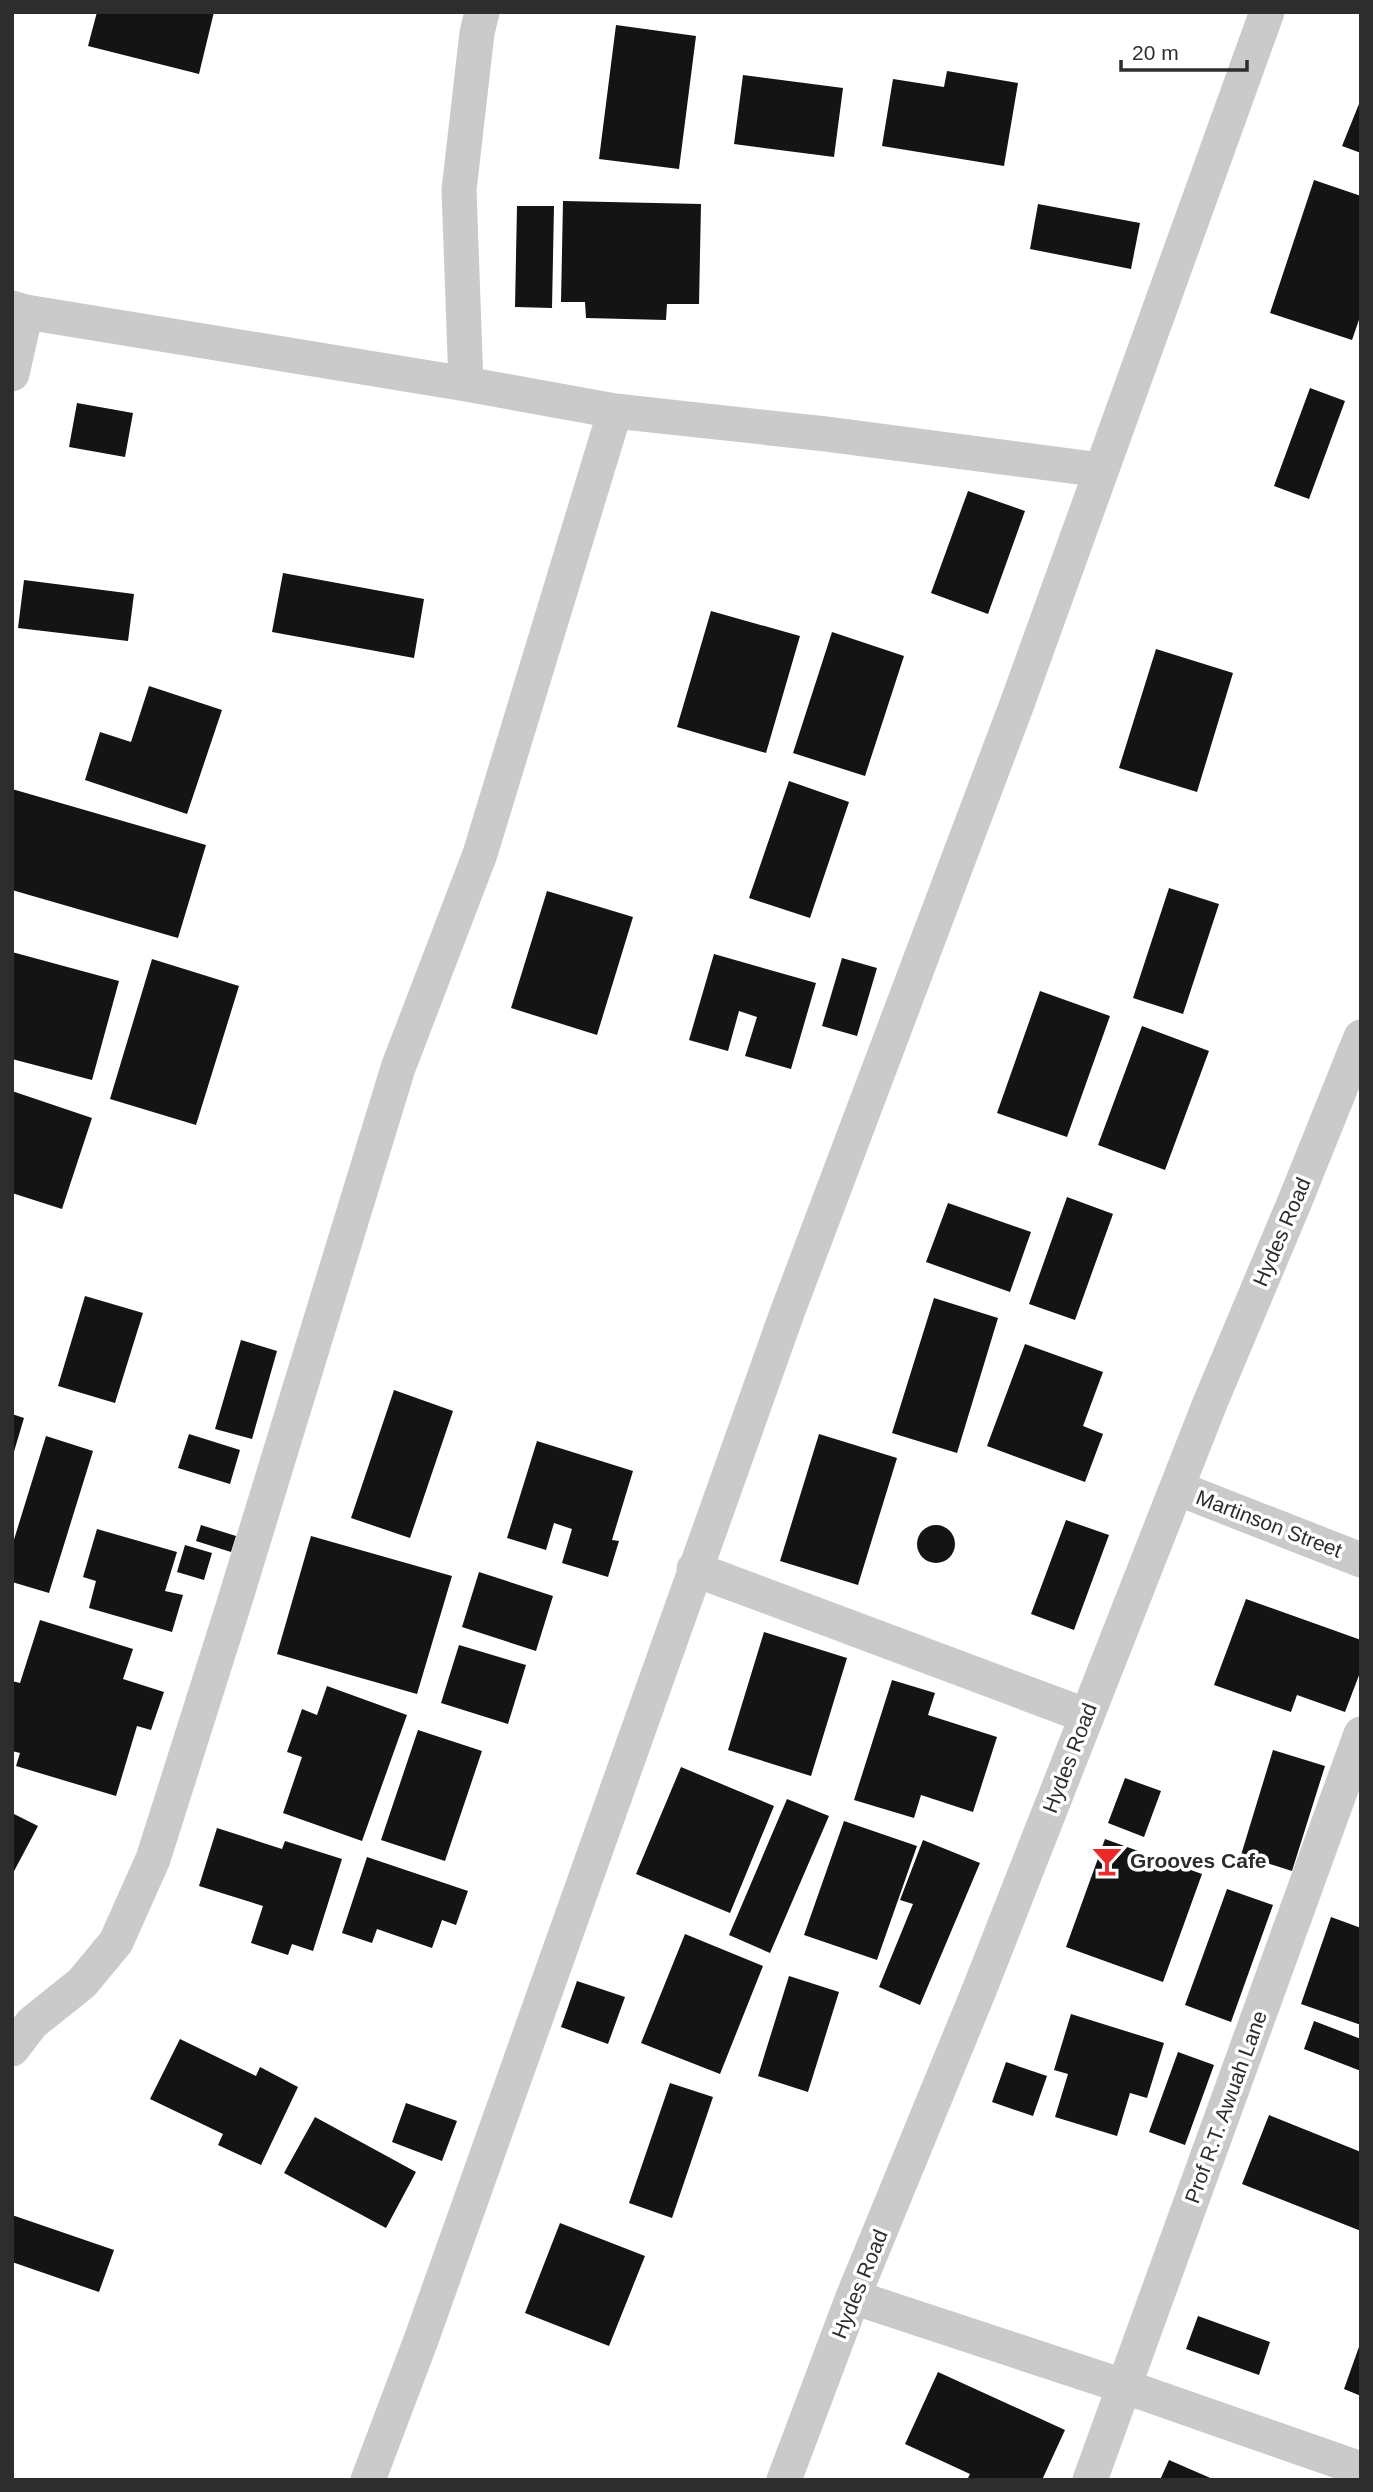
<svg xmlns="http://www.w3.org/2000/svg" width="1373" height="2492" viewBox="0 0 1373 2492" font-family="Helvetica,sans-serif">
<rect width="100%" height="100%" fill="#fff"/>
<!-- building -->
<path fill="#141414" d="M97,12H214L199,74L88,46Z
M616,25L696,36L679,169L599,159Z
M947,71L1018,83L1004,166L882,146L893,79L944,87Z
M743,75L843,88L834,157L734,144Z
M1361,99V153L1342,146Z
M1314,180L1361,196V314L1352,340L1270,313Z
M563,201L701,204L699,304H667L666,320L586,318L585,302H561Z
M1038,204L1140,223L1131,269L1030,249Z
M517,206H554L552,308L515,307Z
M1310,388L1345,401L1309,499L1274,486Z
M77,403L133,413L125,457L69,447Z
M968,491L1025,511L988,614L931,593Z
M283,573L424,599L414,658L272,632Z
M24,580L134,594L128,641L18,628Z
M711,611L800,636L766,753L677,727Z
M832,632L904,656L865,776L793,753Z
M1156,649L1233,673L1197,792L1119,768Z
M149,686L222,710L187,814L85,780L100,732L131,742Z
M789,781L849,802L810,918L749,898Z
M12,789L206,845L178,938L12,890Z
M1169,888L1219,904L1183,1014L1133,998Z
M547,891L633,917L597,1035L511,1008Z
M12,952L119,981L92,1080L12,1059Z
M714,954L816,983L791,1069L745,1056L757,1017L739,1011L728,1051L689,1040Z
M842,958L877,968L857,1036L822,1026Z
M152,959L239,986L196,1125L110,1099Z
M1040,991L1110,1016L1067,1137L997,1113Z
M1142,1026L1209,1051L1165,1170L1098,1145Z
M12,1091L92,1118L62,1209L12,1193Z
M1067,1197L1113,1214L1075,1320L1029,1304Z
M948,1203L1031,1232L1010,1292L926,1262Z
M85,1296L143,1313L115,1403L58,1386Z
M934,1298L998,1318L957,1453L892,1433Z
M241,1340L277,1351L252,1439L215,1429Z
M1025,1344L1103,1372L1083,1426L1103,1434L1085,1482L987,1446Z
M394,1390L453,1411L410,1538L351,1518Z
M12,1414L24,1418L13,1455L12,1454Z
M189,1434L240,1450L230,1484L178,1468Z
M819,1434L897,1458L858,1585L780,1561Z
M46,1436L93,1451L49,1593L12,1582V1546Z
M537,1441L633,1471L612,1540L619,1541L608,1577L562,1563L572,1529L554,1523L546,1550L507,1538Z
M1066,1520L1109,1535L1074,1630L1031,1614Z
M201,1525L236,1536L231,1552L196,1541Z
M917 1544a19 19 0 1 1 38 0a19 19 0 1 1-38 0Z
M97,1529L177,1552L165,1591L183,1595L172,1632L89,1608L96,1581L83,1577Z
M311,1536L452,1576L417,1694L277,1654Z
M185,1545L212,1553L204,1580L177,1572Z
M479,1572L553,1596L536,1651L462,1627Z
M1246,1599L1361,1640V1670L1345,1712L1297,1695L1291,1712L1214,1685Z
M40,1620L133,1649L123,1679L164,1692L151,1730L137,1726L116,1796L16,1766L20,1753L12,1751V1681L20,1683Z
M764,1632L847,1658L811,1776L728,1750Z
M459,1645L526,1665L508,1724L441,1703Z
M892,1680L935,1693L928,1715L997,1737L973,1812L921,1795L914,1818L854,1800Z
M327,1686L407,1715L362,1841L283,1813L302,1757L287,1752L302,1709L317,1715Z
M418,1730L482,1751L445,1861L381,1840Z
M1273,1750L1325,1766L1292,1871L1241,1855Z
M681,1767L774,1806L730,1913L636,1874Z
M1125,1778L1161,1791L1144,1837L1108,1823Z
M787,1799L829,1816L770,1953L729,1935Z
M12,1813L38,1826L12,1875Z
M844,1821L917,1846L877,1960L804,1935Z
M217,1828L282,1849L285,1841L342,1859L313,1951L292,1944L288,1955L251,1943L263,1906L199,1886Z
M1105,1839L1202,1874L1163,1982L1066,1947Z
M923,1840L980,1863L920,2005L879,1987L913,1904L900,1900Z
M367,1857L468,1891L456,1925L442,1920L432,1948L377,1929L372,1943L342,1933Z
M1227,1889L1273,1905L1231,2022L1185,2005Z
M1331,1917L1361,1928V2025L1301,2004Z
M685,1934L763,1966L720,2074L641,2043Z
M789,1976L839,1992L808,2092L758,2076Z
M577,1981L625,1997L608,2044L561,2027Z
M1071,2014L1164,2043L1147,2098L1130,2093L1117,2136L1055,2117L1068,2074L1054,2070Z
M1314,2021L1361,2039V2071L1304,2049Z
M180,2039L256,2076L260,2067L298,2087L261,2165L218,2145L223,2134L150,2099Z
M1178,2052L1214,2065L1185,2145L1149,2132Z
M1006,2062L1047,2076L1033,2116L992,2102Z
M670,2083L713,2097L672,2218L629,2203Z
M406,2103L457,2121L442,2161L392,2142Z
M1269,2115L1361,2152V2231L1242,2184Z
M315,2117L416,2172L386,2228L284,2173Z
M12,2215L114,2250L99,2292L12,2262Z
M560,2223L645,2256L609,2346L525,2313Z
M1198,2316L1270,2342L1259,2375L1186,2349Z
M1360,2344H1361V2396L1344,2389Z
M938,2372L1065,2430L1042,2480H967L970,2474L905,2444Z
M1169,2460L1215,2480H1160Z"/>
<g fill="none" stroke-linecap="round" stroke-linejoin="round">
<!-- minor -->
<path stroke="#cacaca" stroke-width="35" d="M12,308L26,312L466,384L615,411L826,434L1101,470
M12,374L26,312
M466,384L459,190L477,33L482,12
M1177,1488L1361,1560
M694,1569L1087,1716
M12,2049L32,2023L82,1983L116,1942L153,1859L232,1610L398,1068L480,854L615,411
M853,2297L1126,2387L1361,2469
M368,2480L421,2340L787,1313L1017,704L1267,12
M784,2480L853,2297L980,1988L1210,1403L1295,1201L1361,1037
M1090,2480L1361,1734"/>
</g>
<!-- icons -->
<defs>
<g id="bar-bare" transform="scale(2.415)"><path d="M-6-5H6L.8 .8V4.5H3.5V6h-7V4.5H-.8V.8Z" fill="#ec2b28" stroke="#fff" stroke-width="2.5" paint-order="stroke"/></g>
</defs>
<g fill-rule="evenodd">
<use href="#bar-bare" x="1107" y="1861"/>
</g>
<g text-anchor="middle" stroke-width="7" stroke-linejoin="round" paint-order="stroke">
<!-- street labels -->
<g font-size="21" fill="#2d2d2d" stroke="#fff">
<text transform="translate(1282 1232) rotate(-67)" y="7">Hydes Road</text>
<text transform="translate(1269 1524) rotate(21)" y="7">Martinson Street</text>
<text transform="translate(1070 1758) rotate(-69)" y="7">Hydes Road</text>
<text transform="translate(1226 2107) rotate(-70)" y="7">Prof R.T. Awuah Lane</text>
<text transform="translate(860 2284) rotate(-68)" y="7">Hydes Road</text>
</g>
<!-- poi labels -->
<g font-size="21" font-weight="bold" fill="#2d2d2d" stroke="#fff" text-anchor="start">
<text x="1130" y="1868">Grooves Cafe</text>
</g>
</g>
<!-- border -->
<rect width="1373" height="2492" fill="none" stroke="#2d2d2d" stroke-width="28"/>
<!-- scale -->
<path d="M1121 60v10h126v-10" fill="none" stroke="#2d2d2d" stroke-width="3.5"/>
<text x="1132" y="60" font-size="21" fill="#2d2d2d" stroke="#ffffff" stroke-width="5" paint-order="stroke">20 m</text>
</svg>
